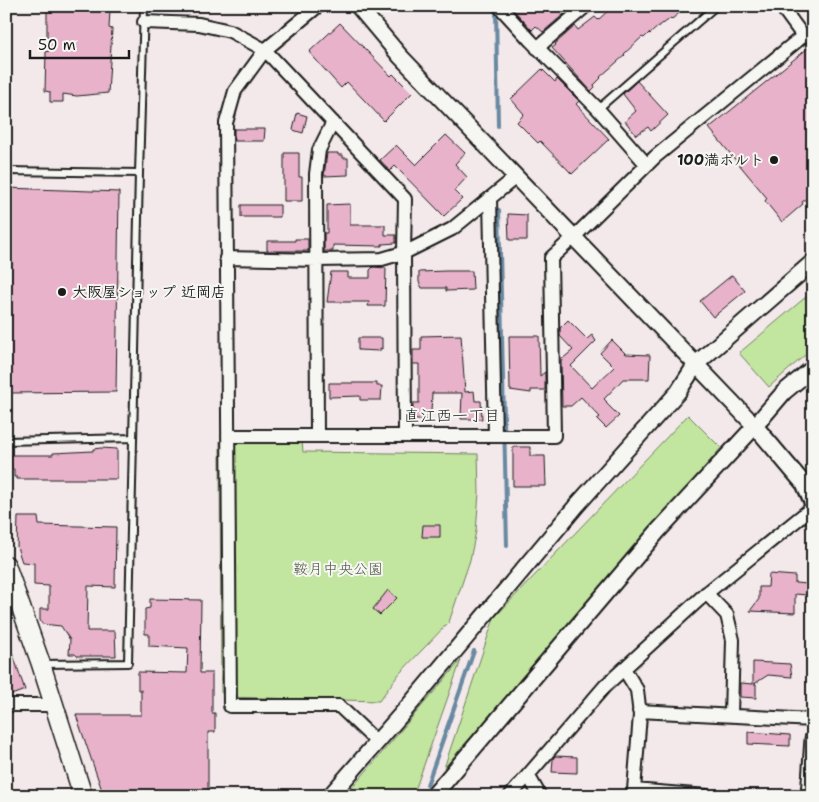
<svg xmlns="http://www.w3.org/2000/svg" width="819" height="802" viewBox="0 0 819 802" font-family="'Shantell Sans','Klee One',sans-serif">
<rect width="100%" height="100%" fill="#f3e8ea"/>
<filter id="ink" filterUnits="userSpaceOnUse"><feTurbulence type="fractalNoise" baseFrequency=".02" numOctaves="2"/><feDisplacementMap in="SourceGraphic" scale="10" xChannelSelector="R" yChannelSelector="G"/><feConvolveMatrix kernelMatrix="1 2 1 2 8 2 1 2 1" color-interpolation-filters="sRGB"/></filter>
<g filter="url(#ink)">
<!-- green -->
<path fill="#c2e59f" stroke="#6f805e" d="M813,291V348L769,387L739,353Z
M688,415L721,448L444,768L494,618Z
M220,441H302L303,452L478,454L479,493L476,531L470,560L449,622L399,674L379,701L225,697L221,692Z
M461,660L413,796H345Z"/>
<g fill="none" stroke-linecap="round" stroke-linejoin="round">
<!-- stream -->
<path stroke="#6889a1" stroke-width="4" d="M496,9L498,126
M499,210L507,546
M427,785L474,651"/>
</g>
<!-- building -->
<path fill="#e8b2cb" stroke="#1c1c1c" d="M57,6H99L110,10L109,28L112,29L108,93L77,96L63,94V102H50V92L45,91L46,52L49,51V39L47,38V9Z
M510,6H557L564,14L543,32L536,26L532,30Z
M613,6H688L672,19L671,18L663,24L662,23L650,34L649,33L644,38L642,37L624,54L625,55L600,77L601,78L594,85L595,87L591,91L552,48L556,45L555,44L575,26L578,30L595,17L598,20Z
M340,23L391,76L393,74L412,93L384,121L347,82L341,88L309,52Z
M813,44V193L802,202L803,204L782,222L765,201L767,198L709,128Z
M542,69L555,82L557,79L579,101L576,104L609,139L572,174L540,141L538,143L517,122L524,114L511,99Z
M637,81L668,115L651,131L648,127L636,135L625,121L636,111L623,94Z
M297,113L307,116L303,133L293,130Z
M234,129H265L264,141H234Z
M446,135L465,153L455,164L467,177L454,191L462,199L444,216L395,166L390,171L380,160L396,145L416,165Z
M284,153H299V177H302V201H284Z
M327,153H338V155H343V158H348V175L324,176Z
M6,188L119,192L116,392L6,393Z
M350,204V225H385V235H396V243L382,244V246L333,245V251H324V233H327V205Z
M241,205H280V217H241Z
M508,214L527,215V240H509Z
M295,239H308V251H267V241H295Z
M373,267L386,268L385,306H368L369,302H327L331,272H348V278H370V270Z
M446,271H472L473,290L446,291V288H422L419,282V272Z
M732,275L745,291L713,317L700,301Z
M568,320L587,339L592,335L596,341L571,366L592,388L614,367L600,353L612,340L626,354L650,355L649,379H623L604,399L607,402L606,403L619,416L606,428L597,419L600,417L581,397L571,406H562L561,360L573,350L560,336V328Z
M461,335L465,392L474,391L475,401H481L482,419H461L462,393H432L431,412L426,413V420H413V403H419V364H413V350H421V336Z
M509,336H539L540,376L545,372V390H531V393L510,390Z
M358,338H382V349L380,348V351L358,350Z
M329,383H377V386H382L381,400H360V396L329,397Z
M513,447H530V456H545L546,486H513Z
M101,448L117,449V479H17V477H14V469H11V455H53V453L93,451V449Z
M18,517H38L39,525L116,527L115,587L88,586L87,631H115L116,656H77L75,654H69L70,640L61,626L42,624L40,620V609H49V586L34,585V563L22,562L17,547Z
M423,525H440V537H422Z
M769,574L795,576V583L808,584L807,595L795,594V613L750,611L759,599V587H768Z
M388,590L397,598L380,615L373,609Z
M150,599L201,600L200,673H212V713H215V732H208V796H104L76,715H141V690H138V672L187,673L188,648L149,646V634H145V609L150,608Z
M6,640H8L25,690L6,697Z
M753,662L790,664L792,677L768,675L754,684H756V698L740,697V683L753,684Z
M748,732L790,735V746L748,744Z
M555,756L577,757V773L552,772L553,759Z"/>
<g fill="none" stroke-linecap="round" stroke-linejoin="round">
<!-- service casing -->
<g stroke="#1c1c1c" stroke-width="10">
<path id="service" d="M598,109L716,6
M6,171L139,173
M6,441L132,438
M42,664L128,663L139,173L144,6"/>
</g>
<!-- minor casing -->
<g stroke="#1c1c1c" stroke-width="16">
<path id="minor" d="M318,6L265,50L235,91L226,123L230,706H339L377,742
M499,6L531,41L598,109L647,165
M144,22L199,24L230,31L265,50L405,199L404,252L405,436
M537,48L586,6
M490,198L495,436
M226,258L317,260L382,259L406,252L452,229L516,177
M228,436H554L551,258L574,237L655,157L803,36L781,6
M317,436L316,174L319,150L333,122
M706,593L727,615L733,640L731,715
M624,669L637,690L640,715L634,790
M6,705H53
M639,711L813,720
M528,775L540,796
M510,796L605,686L703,596L813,507
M634,796V790L707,796"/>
</g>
<!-- tertiary casing -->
<g stroke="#1c1c1c" stroke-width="19">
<path id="tertiary" d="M358,6L400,56L755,426L804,484L813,504
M330,796L412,702L577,505L678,392L696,364L813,262
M433,796L658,531L755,426L784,392L813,368
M809,796L813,739"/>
</g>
<!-- secondary casing -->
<g stroke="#1c1c1c" stroke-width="21">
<path id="secondary" d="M6,565L41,664L83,796"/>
</g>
<!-- service -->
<use href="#service" stroke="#f6f6f2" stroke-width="6"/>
<!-- minor -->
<use href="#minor" stroke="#f6f6f2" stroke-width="12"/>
<!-- tertiary -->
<use href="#tertiary" stroke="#f6f6f2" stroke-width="15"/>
<!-- secondary -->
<use href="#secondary" stroke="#f6f6f2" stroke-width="18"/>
</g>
</g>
<!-- markers -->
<g fill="#1c1c1c" stroke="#f6f6f2" stroke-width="2">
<circle cx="774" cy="160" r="5"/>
<circle cx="62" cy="292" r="5"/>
</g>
<g text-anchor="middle" stroke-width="4" stroke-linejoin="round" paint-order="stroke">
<!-- poi labels -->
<g font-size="15" font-weight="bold" fill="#1c1c1c" stroke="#f6f6f2" text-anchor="end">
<text x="764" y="165">100満ボルト</text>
<text x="72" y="297" text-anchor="start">大阪屋ショップ 近岡店</text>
</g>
<!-- park labels -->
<g font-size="15" fill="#4e5843" stroke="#f6f6f2">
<text x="338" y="574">鞍月中央公園</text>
</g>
<!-- neighbourhood labels -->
<g font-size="16" fill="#1c1c1c" stroke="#f6f6f2">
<text x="452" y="421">直江西一丁目</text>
</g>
</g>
<!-- margin -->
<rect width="819" height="802" fill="none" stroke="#f6f6f2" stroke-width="25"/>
<rect x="12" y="12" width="794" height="777" fill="none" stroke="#1c1c1c" stroke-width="2" filter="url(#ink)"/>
<!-- scale -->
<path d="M30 50v8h99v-8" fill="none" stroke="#1c1c1c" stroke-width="2.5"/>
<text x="38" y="50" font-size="15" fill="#1c1c1c" stroke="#f6f6f2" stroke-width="4" paint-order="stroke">50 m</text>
</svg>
